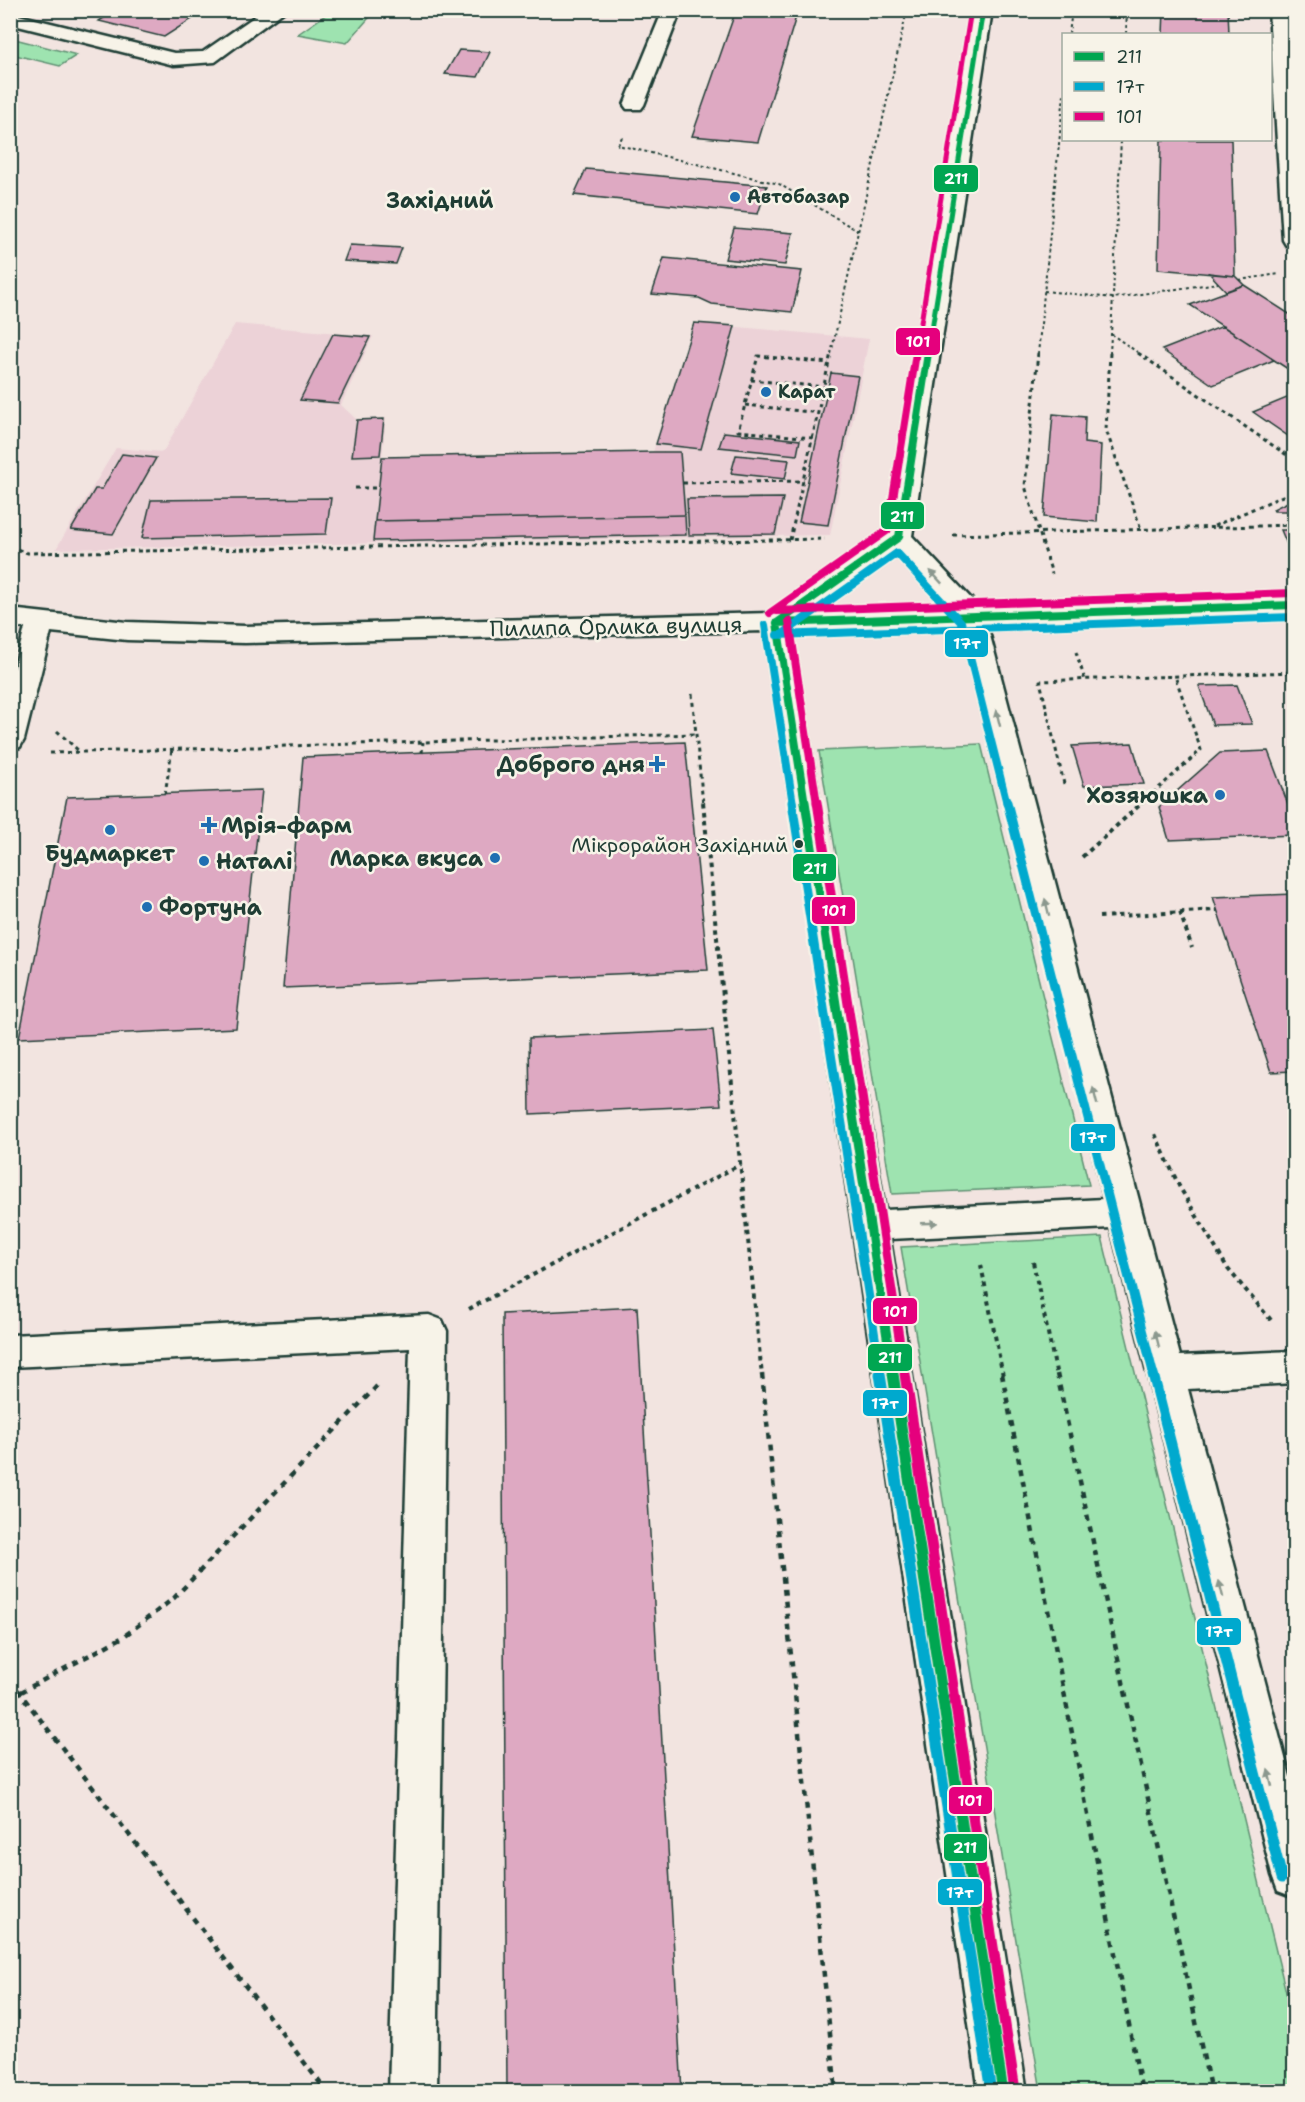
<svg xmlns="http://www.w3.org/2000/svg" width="1305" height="2102" viewBox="0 0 1305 2102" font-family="'Shantell Sans',sans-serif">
<rect width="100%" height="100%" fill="#f2e4e0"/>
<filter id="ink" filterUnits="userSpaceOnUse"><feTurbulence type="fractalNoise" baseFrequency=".0167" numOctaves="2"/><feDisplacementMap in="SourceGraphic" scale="12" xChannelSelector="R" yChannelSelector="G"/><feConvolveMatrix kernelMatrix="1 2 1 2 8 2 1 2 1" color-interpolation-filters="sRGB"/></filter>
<g filter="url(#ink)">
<!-- built -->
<path fill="#ecd2d7" d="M694,323L869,339L830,535L56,549L116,448L163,452L235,324L373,336L341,405L356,419L386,418L382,457L653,452Z"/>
<!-- green -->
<path fill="#9ee3b0" stroke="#5e9072" stroke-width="1.5" d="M331,11V10L375,11L347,43L298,34Z
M11,38L77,55L60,66L11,54Z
M981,744L1089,1185L892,1194L819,751Z
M1102,1237L1294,2025V2091H1041L901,1247Z"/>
<!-- building -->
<path fill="#dea9c2" stroke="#1f3d34" stroke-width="1.5" d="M116,10H206L164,37L99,21Z
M736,10H798L758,142L692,136Z
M1164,10H1228L1229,34H1163Z
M459,50L490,52L478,77L445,74Z
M1161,140H1231L1235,276L1158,269Z
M586,169L767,186L758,214L574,195Z
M734,228L793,233L785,265L725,259Z
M350,245L402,248L396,264L344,261Z
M664,258L802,271L792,312L712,304L699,298L652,294Z
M1209,273L1235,276L1244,285L1226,291Z
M1244,285L1294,317V373L1190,305Z
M694,323L735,326L701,449L656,444Z
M1223,326L1274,360L1213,385L1162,350Z
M333,334L370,337L338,403L300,400Z
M831,373L858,376L828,525L799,522Z
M1294,395V440L1253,412Z
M1053,414L1085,417L1084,443L1101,445L1097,522L1044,517Z
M384,419L380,455L352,456L357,420Z
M724,432L800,440L797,455L719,447Z
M653,452H680L685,515L375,521L382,457Z
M122,454L156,458L113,534L71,530L95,489H102Z
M736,455L789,460L785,479L731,473Z
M331,498L326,534L142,538L151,500Z
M783,498L775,534L689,535L687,499Z
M1294,499V511H1274L1273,509Z
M685,515L686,535L373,541L375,521Z
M1281,530H1294V549H1289Z
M1237,685L1252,724L1213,725L1199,686Z
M685,742L708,970L283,988L303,757Z
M1132,743L1144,784L1084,786L1072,746Z
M1268,751L1294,820V835L1169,840L1159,807L1220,753Z
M262,790L236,1028L19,1038L67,797Z
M1294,894V1071L1271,1072L1213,897Z
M713,1030L721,1105L530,1114L529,1038Z
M637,1307L682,2092H507L502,1314Z"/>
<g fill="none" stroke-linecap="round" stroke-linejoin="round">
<!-- minor casing -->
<g stroke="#1f3d34" stroke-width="5">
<path id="minor" d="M264,10H286L215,62L174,65L10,24V13L174,53L203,52Z
M663,10H681L644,105L641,109H627L624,105Z
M974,10H992L912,536L979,607L1294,597V613L987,624L1180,1356L1294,1351V1383L1188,1389L1294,1792V1897L1278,1891L1272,1875L1111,1228L890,1239L1027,2092H979L765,631L245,643L127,640L51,632L24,740L20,747L10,750V684L25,628L10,626V609L127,622L245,626L773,613L887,534ZM897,550L950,608L810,612ZM961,625L1104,1199L885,1210L792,630Z
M1269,10H1287L1294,105V246L1286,245L1283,240Z
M429,1315L442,1320L447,1331L437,2092H389L410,1348L10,1367V1335Z"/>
</g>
<!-- path-far3 -->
<path stroke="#1f3d34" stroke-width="2" stroke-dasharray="3 3" stroke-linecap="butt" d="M1069,34L1072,10
M1126,34L1127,10
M622,137L618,145L779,184L858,231
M1239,280L1279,274
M1044,291L1113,298L1218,283
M1111,334L1140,354
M831,354L907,10
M1038,354L1064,94
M1110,354L1121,140"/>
<!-- path-far2 -->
<path stroke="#1f3d34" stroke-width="3" stroke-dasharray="4 4" stroke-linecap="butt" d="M1038,353L1025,486L1052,574
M1110,353L1106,430L1141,529
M1138,353L1294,460
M751,380L824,387
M745,405L819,413
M813,438L738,431L758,356L829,363
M683,483L804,481
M355,488H378
M1214,526L1294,491
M953,535L1294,525
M790,540L831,353
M10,547L28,553L825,539
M1076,652L1085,680
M692,694L703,804
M57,731L80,752
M50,753L696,734
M422,753L423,742
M1064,784L1040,681L1294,672
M165,794L172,749
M1141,804L1201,750L1175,676"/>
<!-- path-far1 -->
<path stroke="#1f3d34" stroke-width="4" stroke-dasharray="4.5 4.5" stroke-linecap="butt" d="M703,802L762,1376
M1082,857L1143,802
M1180,912L1192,948
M1099,917L1217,910
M1155,1134L1179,1186L1228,1269L1271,1320
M1033,1262L1057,1376
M981,1265L1003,1376
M469,1309L741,1164"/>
<!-- path -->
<path stroke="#1f3d34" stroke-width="4.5" stroke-dasharray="6 6" stroke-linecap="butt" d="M762,1374L836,2092
M1002,1374L1142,2092
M1057,1374L1211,2092
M10,1680L327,2092
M10,1698L123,1637L174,1598L379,1384"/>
<!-- minor -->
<use href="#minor" fill="#f7f3e8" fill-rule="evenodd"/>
<!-- bus-1-far3 casing -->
<g stroke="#f7f3e8" stroke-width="8">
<path id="bus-1-far3" d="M928,354L983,10"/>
</g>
<!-- bus-1-far2 casing -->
<g stroke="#f7f3e8" stroke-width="11">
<path id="bus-1-far2" d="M777,623L805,804
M777,623L899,537L928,353
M777,623L1294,605"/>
</g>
<!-- bus-1-far1 casing -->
<g stroke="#f7f3e8" stroke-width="14">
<path id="bus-1-far1" d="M805,802L893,1376"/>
</g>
<!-- bus-1 casing -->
<g stroke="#f7f3e8" stroke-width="16">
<path id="bus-1" d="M893,1374L1003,2092"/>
</g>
<!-- bus-2-far2 casing -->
<g stroke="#f7f3e8" stroke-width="11">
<path id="bus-2-far2" d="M765,625L793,804
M784,633L897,553L961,622L1007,804
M777,635L1294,617"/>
</g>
<!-- bus-2-far1 casing -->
<g stroke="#f7f3e8" stroke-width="14">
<path id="bus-2-far1" d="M792,802L881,1376
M1007,802L1154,1376"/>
</g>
<!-- bus-2 casing -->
<g stroke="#f7f3e8" stroke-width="16">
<path id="bus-2" d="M880,1374L991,2092
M1153,1374L1282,1878"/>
</g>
<!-- bus-3-far3 casing -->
<g stroke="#f7f3e8" stroke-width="8">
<path id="bus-3-far3" d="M916,354L971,10"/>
</g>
<!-- bus-3-far2 casing -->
<g stroke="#f7f3e8" stroke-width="11">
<path id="bus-3-far2" d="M777,611L1294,593
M770,613L888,530L916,353
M789,621L817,804"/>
</g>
<!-- bus-3-far1 casing -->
<g stroke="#f7f3e8" stroke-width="14">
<path id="bus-3-far1" d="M817,802L905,1376"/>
</g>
<!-- bus-3 casing -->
<g stroke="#f7f3e8" stroke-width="16">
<path id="bus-3" d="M905,1374L1015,2090"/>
</g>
<!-- bus-1-far3 -->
<use href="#bus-1-far3" stroke="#00a651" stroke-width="5"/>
<!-- bus-1-far2 -->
<use href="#bus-1-far2" stroke="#00a651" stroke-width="8"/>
<!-- bus-1-far1 -->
<use href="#bus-1-far1" stroke="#00a651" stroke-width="9"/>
<!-- bus-1 -->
<use href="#bus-1" stroke="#00a651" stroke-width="11"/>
<!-- bus-2-far2 -->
<use href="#bus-2-far2" stroke="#00a9ce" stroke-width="8"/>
<!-- bus-2-far1 -->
<use href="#bus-2-far1" stroke="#00a9ce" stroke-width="9"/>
<!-- bus-2 -->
<use href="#bus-2" stroke="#00a9ce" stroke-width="11"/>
<!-- bus-3-far3 -->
<use href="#bus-3-far3" stroke="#e5007d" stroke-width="5"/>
<!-- bus-3-far2 -->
<use href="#bus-3-far2" stroke="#e5007d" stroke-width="8"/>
<!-- bus-3-far1 -->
<use href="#bus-3-far1" stroke="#e5007d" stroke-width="9"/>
<!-- bus-3 -->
<use href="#bus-3" stroke="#e5007d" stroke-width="11"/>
</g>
<!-- one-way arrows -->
<defs><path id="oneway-solid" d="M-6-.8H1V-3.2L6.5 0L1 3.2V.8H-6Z" transform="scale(1.5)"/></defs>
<g fill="#8b988e">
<use href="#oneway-solid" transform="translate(936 577) rotate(-133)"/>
<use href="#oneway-solid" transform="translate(998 718) rotate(-104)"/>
<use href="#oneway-solid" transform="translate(1047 907) rotate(-104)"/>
<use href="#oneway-solid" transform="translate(1095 1096) rotate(-104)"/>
<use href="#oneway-solid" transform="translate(929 1223) rotate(-2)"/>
<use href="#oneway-solid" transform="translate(1157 1339) rotate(-104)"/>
<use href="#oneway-solid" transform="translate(1221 1589) rotate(-104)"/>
<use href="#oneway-solid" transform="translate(1270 1778) rotate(-104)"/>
</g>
</g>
<!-- markers -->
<g fill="#1f6fb2" stroke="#f7f3e8" stroke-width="2">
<circle cx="735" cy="197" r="6"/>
<circle cx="766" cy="392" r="6"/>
<path d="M654 755h6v6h6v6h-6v6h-6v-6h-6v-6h6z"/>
<circle cx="1220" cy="795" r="6"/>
<path d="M206 816h6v6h6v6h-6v6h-6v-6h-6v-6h6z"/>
<circle cx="110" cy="830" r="6"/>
<circle cx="495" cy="858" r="6"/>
<circle cx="204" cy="861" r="6"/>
<circle cx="147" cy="907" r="6"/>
</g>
<circle fill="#1f3d34" stroke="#f7f3e8" stroke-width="2" cx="799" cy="844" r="5"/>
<g text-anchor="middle" stroke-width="5" stroke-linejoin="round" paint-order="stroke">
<!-- far-poi labels -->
<g font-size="18" font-weight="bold" fill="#1f3d34" stroke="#f7f3e8" text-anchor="start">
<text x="747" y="203">Автобазар</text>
<text x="778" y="398">Карат</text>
</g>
<!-- bus labels -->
<g font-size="20" fill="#1f3d34" stroke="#f7f3e8" text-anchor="end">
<text x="788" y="852">Мікрорайон Західний</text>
</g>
<!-- far-quarter labels -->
<g font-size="22" font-weight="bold" fill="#1f3d34" stroke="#f7f3e8">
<text x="440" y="208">Західний</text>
</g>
<!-- street labels -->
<g font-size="22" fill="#1f3d34" stroke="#f7f3e8">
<text transform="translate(616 626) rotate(-1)" y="8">Пилипа Орлика вулиця</text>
</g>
<!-- poi labels -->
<g font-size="22" font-weight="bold" fill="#1f3d34" stroke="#f7f3e8" text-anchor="end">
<text x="645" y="772">Доброго дня</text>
<text x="1208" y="803">Хозяюшка</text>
<text x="221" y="833" text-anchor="start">Мрія-фарм</text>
<text x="110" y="861" text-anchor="middle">Будмаркет</text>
<text x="483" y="866">Марка вкуса</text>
<text x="216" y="869" text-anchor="start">Наталі</text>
<text x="159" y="915" text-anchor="start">Фортуна</text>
</g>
</g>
<g stroke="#f7f3e8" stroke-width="2">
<rect x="933" y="164" width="46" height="29" rx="6" fill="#00a651"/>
<rect x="895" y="327" width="46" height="29" rx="6" fill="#e5007d"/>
<rect x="880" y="501" width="45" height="29" rx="6" fill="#00a651"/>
<rect x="944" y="629" width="45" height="29" rx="6" fill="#00a9ce"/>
<rect x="792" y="853" width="45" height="29" rx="6" fill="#00a651"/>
<rect x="811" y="896" width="45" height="29" rx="6" fill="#e5007d"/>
<rect x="1070" y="1123" width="46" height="29" rx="6" fill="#00a9ce"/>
<rect x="872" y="1297" width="46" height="28" rx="6" fill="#e5007d"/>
<rect x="867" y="1343" width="46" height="29" rx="6" fill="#00a651"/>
<rect x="862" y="1389" width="46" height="28" rx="6" fill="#00a9ce"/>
<rect x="1196" y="1617" width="46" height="29" rx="6" fill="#00a9ce"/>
<rect x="948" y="1786" width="45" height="29" rx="6" fill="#e5007d"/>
<rect x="943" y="1833" width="45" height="29" rx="6" fill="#00a651"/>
<rect x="937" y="1878" width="46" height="28" rx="6" fill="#00a9ce"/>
</g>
<g font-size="16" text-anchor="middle" font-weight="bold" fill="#fff">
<text x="956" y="184">211</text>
<text x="918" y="347">101</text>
<text x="902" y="522">211</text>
<text x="967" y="649">17т</text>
<text x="815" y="874">211</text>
<text x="834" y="916">101</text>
<text x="1093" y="1143">17т</text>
<text x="895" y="1317">101</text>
<text x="890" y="1363">211</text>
<text x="885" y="1409">17т</text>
<text x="1219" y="1637">17т</text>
<text x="970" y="1806">101</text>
<text x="965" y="1853">211</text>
<text x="960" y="1898">17т</text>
</g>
<!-- margin -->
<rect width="1305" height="2102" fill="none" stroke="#f7f3e8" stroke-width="36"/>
<rect x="18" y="18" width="1269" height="2066" fill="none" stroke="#1f3d34" stroke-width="2" filter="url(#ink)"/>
<!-- legend -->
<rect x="1062" y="33" width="210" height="108" fill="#f7f3e8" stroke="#a1aaa0" stroke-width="1.5"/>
<rect x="1074" y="52" width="30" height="9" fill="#00a651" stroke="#a1aaa0" stroke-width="1.5"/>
<text x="1116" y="63" font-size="18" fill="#1f3d34">211</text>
<rect x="1074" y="82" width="30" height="9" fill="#00a9ce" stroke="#a1aaa0" stroke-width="1.5"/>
<text x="1116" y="93" font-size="18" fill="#1f3d34">17т</text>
<rect x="1074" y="112" width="30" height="9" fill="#e5007d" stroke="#a1aaa0" stroke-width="1.5"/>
<text x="1116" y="123" font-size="18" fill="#1f3d34">101</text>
</svg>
